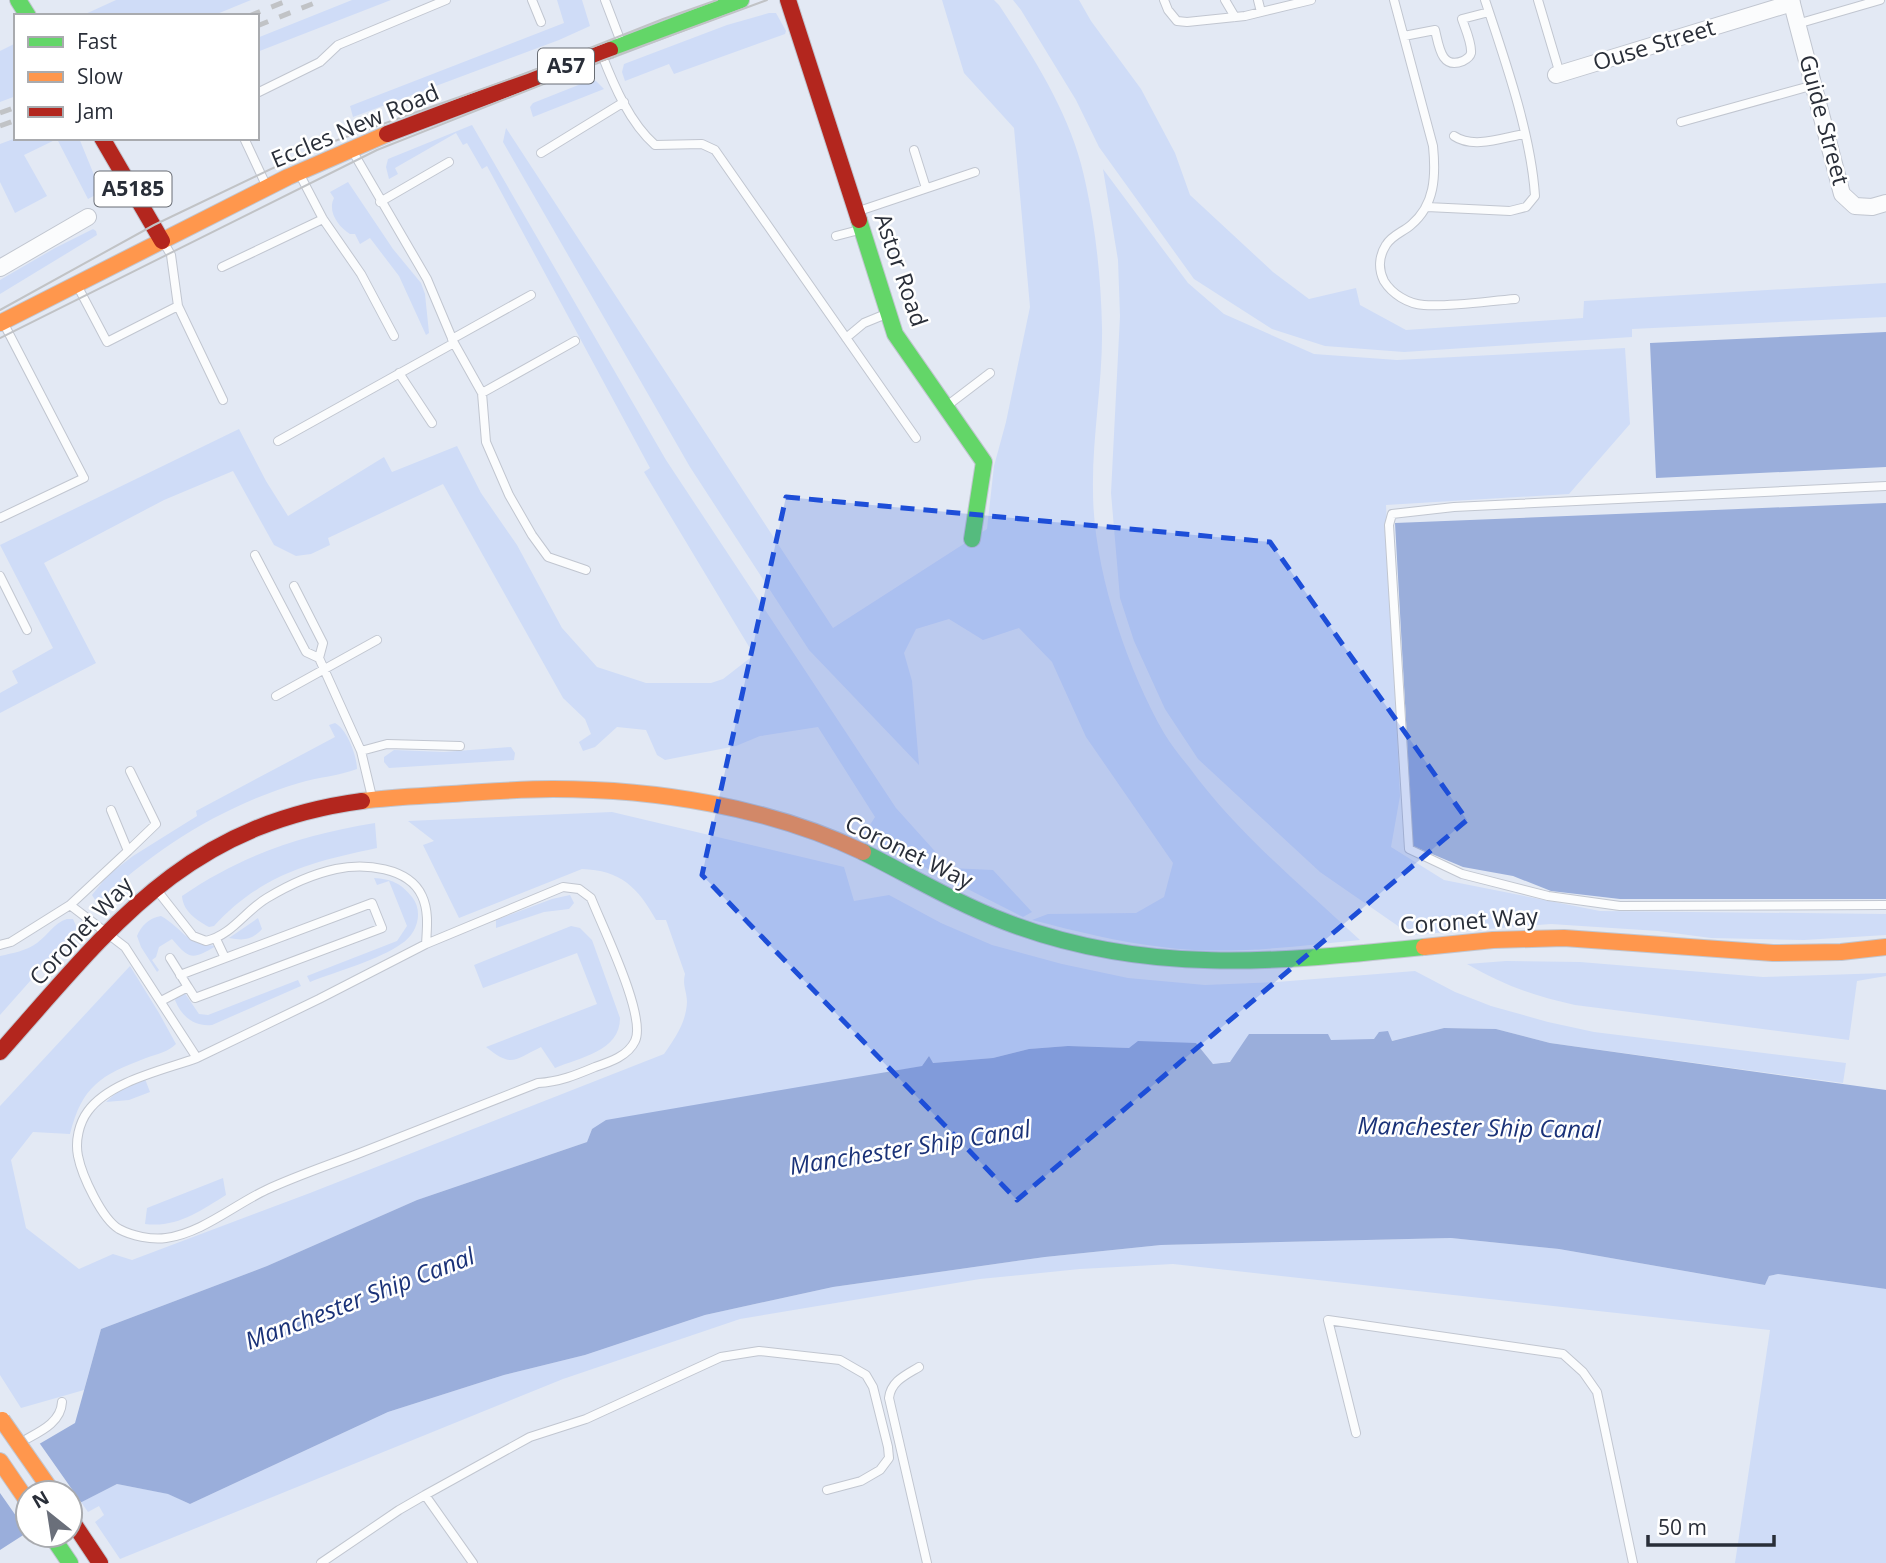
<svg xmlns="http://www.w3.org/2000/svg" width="1886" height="1563" viewBox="0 0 1886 1563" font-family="'Open Sans',sans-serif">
<rect width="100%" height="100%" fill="#e3e9f4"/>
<!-- green -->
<path fill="#cfdcf7" d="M116,0H251L212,16H81Z
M352,0H391L257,52V38Z
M557,0H582L590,26L559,40L353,117L350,106L564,23Z
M942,0H994L999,5C1036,61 1073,118 1086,185C1096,231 1101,280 1102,327C1103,382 1092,436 1093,491C1093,567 1126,667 1164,733C1171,745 1180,756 1189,767C1237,833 1301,885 1360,940C1295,946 1228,956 1162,947C1118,942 1075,931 1032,920L1048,914L1136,913L1164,897L1173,863L1086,737L1052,662L1019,628L983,640L949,619L916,629L904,653L912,681L919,765L809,650L690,467L503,142L506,128L833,628L987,529L994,466L1006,422L1030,307L1014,128L964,73Z
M1013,0H1079L1091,21L1141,89L1175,153L1190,195L1273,272L1309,299L1356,288L1360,305L1406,330L1583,318L1584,301L1886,283V317L1632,329V337L1404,352L1325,346L1272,329L1194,279L1099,147L1076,100L1021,10Z
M769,13H776L786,31L785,34L674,74L669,64L625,81L622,72L624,64L727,25Z
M16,43V96L0,102V51Z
M591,80L596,81L604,89L533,117L530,107L533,103Z
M472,125L666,460L896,808L950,868L993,870L1032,912L1023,917L863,836L875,817L818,727L760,736L736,746L665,760L657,755L646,730L617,727L595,747L583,751L579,742L591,734L585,719L563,698L443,484L328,538L330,545L311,554L296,556L274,545L233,471L164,500L44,563L96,663L0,713V693L18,683L12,671L53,648L0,545L239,429L266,481L288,516L384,457L392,472L457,446L481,493L517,545L562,628L597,667L646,683H711L723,679L754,655L644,472L650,468L487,166L482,169L467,143L463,145L456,133L395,168L398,174L389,179L386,167L388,159Z
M16,138H79L101,192L88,199L57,139L24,155L47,196L15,213L0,182V144Z
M1103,169L1188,283L1224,314L1314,354L1397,360L1625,348L1630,424L1569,494L1386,505L1400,796L1391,847L1444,880L1600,911L1886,914V935L1804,940L1711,938L1658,931L1551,924L1411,935L1320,872L1198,759L1165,709L1134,641L1120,598L1111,493L1120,316L1118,260Z
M348,182L393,249L421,283L425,294L429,333L426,335L399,276L370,238L360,244L355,234H350C339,227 327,212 334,198L330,192Z
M93,229L96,231L97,235L0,294V280L55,248Z
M335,723C347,729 357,756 357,769C339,776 318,777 299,783C222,806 156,848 97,903L92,895L108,875L133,856L197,816L196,811L335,737L329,725Z
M511,747L515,753L514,760L389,768L384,762V757L394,750L444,752Z
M612,812L844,867L854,901L889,895L941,923L992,945L1062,964L1128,978L1205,985L1277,982L1415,971L1455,992L1491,1006L1548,1022L1594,1032L1846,1063L1843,1083L1550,1043L1496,1029L1444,1028L1391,1041L1330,1040L1327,1034C1287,1035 1253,1061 1213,1064L1196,1043L1129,1048L1068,1046L1029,1049L993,1058L932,1063L929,1056L922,1066L592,1129L587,1142L417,1200L267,1266L101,1329L84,1390L21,1408L0,1375V1106L130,966L159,1013L176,1044C168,1052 157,1054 146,1058C101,1075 82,1086 70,1134L33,1132L11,1160L26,1228L79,1269L113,1254L132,1260L310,1193L664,1054C675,1038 686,1023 687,1002C687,992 682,985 685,974L666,920H656C638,887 620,870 582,869L459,918L423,845L434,841L408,821Z
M375,823L377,848C311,862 262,874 214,926L209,927C196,920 183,911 182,896C243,854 303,835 375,823Z
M374,878C391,879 401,883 412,897C424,912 417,934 401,944C381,959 335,972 310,982L307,976L397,941L407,926L389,881L377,885Z
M570,895L574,903L569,909L544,912L496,928V920L552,899Z
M161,916C185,930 183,943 216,946C192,960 190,960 172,939L159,947L156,957L152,960L159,970L157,972L141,947L137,936C141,926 149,918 161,916Z
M258,918L262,929C252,940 244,941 229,938Z
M67,919H73L77,928L0,1015V956C13,953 26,951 37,943C48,935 54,923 67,919Z
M571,926L580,928L592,940L620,1018C620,1051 581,1057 555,1068L541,1047C514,1060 512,1068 486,1047L597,1004L577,953L483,988L474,965Z
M1506,961L1580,962L1763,977L1886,973V976L1857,981L1849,1040L1575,1005C1534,996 1503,985 1467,964Z
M298,980L301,986L212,1025C194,1027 181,1016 175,1000L177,996L184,992L199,1014L208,1015Z
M145,1079L150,1092L129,1100L106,1102L118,1091Z
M223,1178L226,1195C200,1211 177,1228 145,1224L147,1208Z
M1451,1238L1559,1249L1765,1285L1769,1276L1778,1274L1886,1289V1563H1735L1770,1330L1173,1264L1080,1269L980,1279L740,1319L563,1379L120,1559L95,1522L104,1515L99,1506L88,1512L81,1502L117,1484L169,1494L190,1504L388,1412L504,1375L585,1355L705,1315L833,1287L1045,1257L1161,1245Z"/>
<!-- water -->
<path fill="#9aaedb" d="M1886,332V467L1656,478L1650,343Z
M1886,503V899H1620L1551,891L1513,876L1463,867L1413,846L1395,523Z
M1444,1028L1496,1029L1550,1043L1886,1090V1289L1778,1274L1769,1276L1765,1285L1559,1249L1451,1238L1161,1245L1045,1257L833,1287L705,1315L585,1355L504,1375L388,1412L190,1504L168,1494L117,1484L70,1508V1493H28V1532L0,1550V1467L75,1423L101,1329L267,1266L417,1200L587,1142L592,1129L606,1120L922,1066L929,1056L933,1063L993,1058L1029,1049L1068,1046L1129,1048L1138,1041L1196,1043L1213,1064L1230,1062L1249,1034H1328L1331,1040L1374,1039L1379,1032L1388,1031L1392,1041Z"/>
<!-- pier -->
<path fill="#e3e9f4" d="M38,1441L83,1505L70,1512V1493H28V1533L0,1493V1463Z"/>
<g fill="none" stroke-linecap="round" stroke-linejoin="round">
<!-- lane casing -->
<g stroke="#c1c6d0" stroke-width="10">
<path id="lane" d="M532,0L541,22
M605,0L621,42
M1164,0L1168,10L1177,21L1187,22L1245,16L1311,0
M1225,0L1235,17
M1258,0L1261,12
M1394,0L1433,146C1436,176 1435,205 1411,225C1403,232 1392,235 1386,245C1379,256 1378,269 1384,281C1392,294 1408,304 1424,305C1449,307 1489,301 1515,299
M1538,0L1560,74
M1797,24L1880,0
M1404,36L1435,30C1439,46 1441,70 1463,61C1467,59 1470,57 1471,53C1472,43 1465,28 1462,19L1489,12
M602,55C614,86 630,123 655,145L702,144L715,150L916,438
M257,93L320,62L338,45L446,0
M1681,122L1814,85
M1454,136C1473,149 1502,138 1524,134
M244,138L266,185
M914,150L926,188
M541,153L624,102
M300,175L323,219L361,274L394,336
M380,202L449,162
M1427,207L1510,211L1526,207L1535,196C1531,134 1505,60 1485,0
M859,211L975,172
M836,236L859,230
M164,243L171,255L178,306L223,400
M222,267L323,219
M78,287L107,342L178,306
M846,338L864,323L886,314
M452,339L531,295
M454,343L482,393L486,442L509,495L532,535L548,557L586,570
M399,373L432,423
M482,393L575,341
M948,405L990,373
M278,441L454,343L427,279L353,152
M1886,486L1454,507L1392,514L1389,525L1409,849L1462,874L1548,896L1620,906L1886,905
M0,518L84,478L4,324
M255,555L306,652L319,658L323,643L294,586
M0,576L27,630
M319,658L361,751L372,797
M276,696L377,640
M361,751L387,744L460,746
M128,851L156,824L130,771
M70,905L125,947L197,1058L319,999L426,944C427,928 429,911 422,896C409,867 364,863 336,869C313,874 287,886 267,898C245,911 232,935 206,941L193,936L156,889
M216,939L225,958
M0,945L11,942L70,905L128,851L111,810
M180,975L372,903L382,928L195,998L188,987
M161,1001L188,987L170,958
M197,1058C164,1070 110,1081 88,1111C79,1123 75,1141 78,1156C82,1176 102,1219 119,1229C132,1236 151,1240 166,1238C202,1233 234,1205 266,1190C296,1176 329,1165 360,1153C420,1130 479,1106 538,1083C559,1082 576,1075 595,1067C610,1062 628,1056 635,1041C647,1017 602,926 591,898L579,889L563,887L426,944
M919,1367C906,1375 891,1381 889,1398L927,1563
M1356,1433L1328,1320L1563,1354L1583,1372L1597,1392L1633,1563
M23,1441C39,1432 61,1423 62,1402
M425,1495L530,1437L586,1419L721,1357L759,1351L840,1360L866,1375L873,1387L888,1447L889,1458L880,1470L861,1481L827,1490
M321,1563L399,1510L425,1495L473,1563"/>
</g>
<!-- street casing -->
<g stroke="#c1c6d0" stroke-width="18">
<path id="street" d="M1791,0L1842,194L1855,206L1872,207L1886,203
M1556,75L1792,3
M0,268L88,217"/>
</g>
<!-- fast casing -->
<g stroke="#c1c6d0" stroke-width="18">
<path id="fast" d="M18,0L28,16
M610,50L741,0
M859,220L895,334L984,462L972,539
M863,852C911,876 956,903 1006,922C1147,976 1278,962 1424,947
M51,1535L70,1563"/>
</g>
<!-- slow casing -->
<g stroke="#c1c6d0" stroke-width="18">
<path id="slow" d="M0,323L288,177L387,134
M362,801C392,797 422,796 452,794C486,792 519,789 553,789C656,789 769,807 863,852
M1424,947L1493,940L1564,938L1773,953L1841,952L1886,947
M0,1461L28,1502"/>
</g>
<!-- jam casing -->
<g stroke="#c1c6d0" stroke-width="18">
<path id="jam" d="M788,0L859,220
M387,134L610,50
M102,138L162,241
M0,1052C111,927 184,825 362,801
M70,1518L100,1563"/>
</g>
<!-- lane -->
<use href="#lane" stroke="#fbfcfd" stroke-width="8"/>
<!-- street -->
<use href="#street" stroke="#fbfcfd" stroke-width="16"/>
<!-- fast -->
<use href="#fast" stroke="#63d668" stroke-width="16"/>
<!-- slow -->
<use href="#slow" stroke="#ff974d" stroke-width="16"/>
<!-- jam -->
<use href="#jam" stroke="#b3261e" stroke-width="16"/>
<!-- tram -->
<path stroke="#c1c3c6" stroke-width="2" d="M0,310L154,225L315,148L527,73L663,19L717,0
M0,338L377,150L604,60L767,0"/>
<!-- rail -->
<path stroke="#c1c3c6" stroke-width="5" stroke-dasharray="12 12" stroke-linecap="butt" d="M249,16L289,0
M257,26L322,0
M0,113L16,107
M0,126L16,120"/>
<!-- slow-bridge casing -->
<g stroke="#c1c6d0" stroke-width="18" stroke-linecap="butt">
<path id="slow-bridge" d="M2,1420L53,1493"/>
</g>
<!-- slow-bridge -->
<use href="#slow-bridge" stroke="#ff974d" stroke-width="16"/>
</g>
<!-- marked area -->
<path fill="#1d4ed8" fill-opacity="0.2" stroke="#1d4ed8" stroke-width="5" stroke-dasharray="14 9" stroke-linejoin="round" d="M786,497L1270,542L1467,820L1017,1200L702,875Z"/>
<g text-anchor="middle" stroke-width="5" stroke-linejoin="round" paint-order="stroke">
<!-- shield labels -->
<g fill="#fff" stroke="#696d74" stroke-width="2">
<rect x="538" y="48.5" width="56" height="35" rx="5"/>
<rect x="94.5" y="171.5" width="77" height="35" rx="5"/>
</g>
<g font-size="21" font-weight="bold" fill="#292e38">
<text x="566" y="73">A57</text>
<text x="133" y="196">A5185</text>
</g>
<!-- street labels -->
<g font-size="23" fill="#292e38" stroke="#fff">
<text transform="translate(1654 45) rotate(-17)" y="8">Ouse Street</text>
<text transform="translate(1824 120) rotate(75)" y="8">Guide Street</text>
<text transform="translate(355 126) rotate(-23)" y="8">Eccles New Road</text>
<text transform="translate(901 270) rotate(71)" y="8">Astor Road</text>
<text transform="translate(909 852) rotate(26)" y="8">Coronet Way</text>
<text transform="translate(1469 921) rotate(-4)" y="8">Coronet Way</text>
<text transform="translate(81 931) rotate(-47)" y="8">Coronet Way</text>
</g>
<!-- water labels -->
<g font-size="24" font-style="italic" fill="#1a3278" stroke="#fff">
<text transform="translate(1479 1128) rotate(1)" y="8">Manchester Ship Canal</text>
<text transform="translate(910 1148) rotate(-9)" y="8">Manchester Ship Canal</text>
<text transform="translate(360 1299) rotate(-21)" y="8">Manchester Ship Canal</text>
</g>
</g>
<!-- legend -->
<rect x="14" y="14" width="245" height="126" fill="#ffffff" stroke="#a9abaf" stroke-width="2"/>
<rect x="28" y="37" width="35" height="10" fill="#63d668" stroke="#a9abaf" stroke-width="2"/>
<text x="77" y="49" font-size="21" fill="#292e38">Fast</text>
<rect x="28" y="72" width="35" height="10" fill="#ff974d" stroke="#a9abaf" stroke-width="2"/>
<text x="77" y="84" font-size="21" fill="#292e38">Slow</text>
<rect x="28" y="107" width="35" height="10" fill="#b3261e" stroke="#a9abaf" stroke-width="2"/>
<text x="77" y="119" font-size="21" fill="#292e38">Jam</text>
<!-- north arrow -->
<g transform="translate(49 1514) rotate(330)"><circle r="33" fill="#ffffff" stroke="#a9abaf" stroke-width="2"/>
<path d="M0-5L12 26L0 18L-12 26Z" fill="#6a6f7a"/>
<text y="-10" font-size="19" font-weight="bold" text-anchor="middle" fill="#292e38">N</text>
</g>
<!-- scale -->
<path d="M1648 1535v10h126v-10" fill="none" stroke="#292e38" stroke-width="3.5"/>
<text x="1658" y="1535" font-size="21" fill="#292e38" stroke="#ffffff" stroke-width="5" paint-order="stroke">50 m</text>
</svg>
